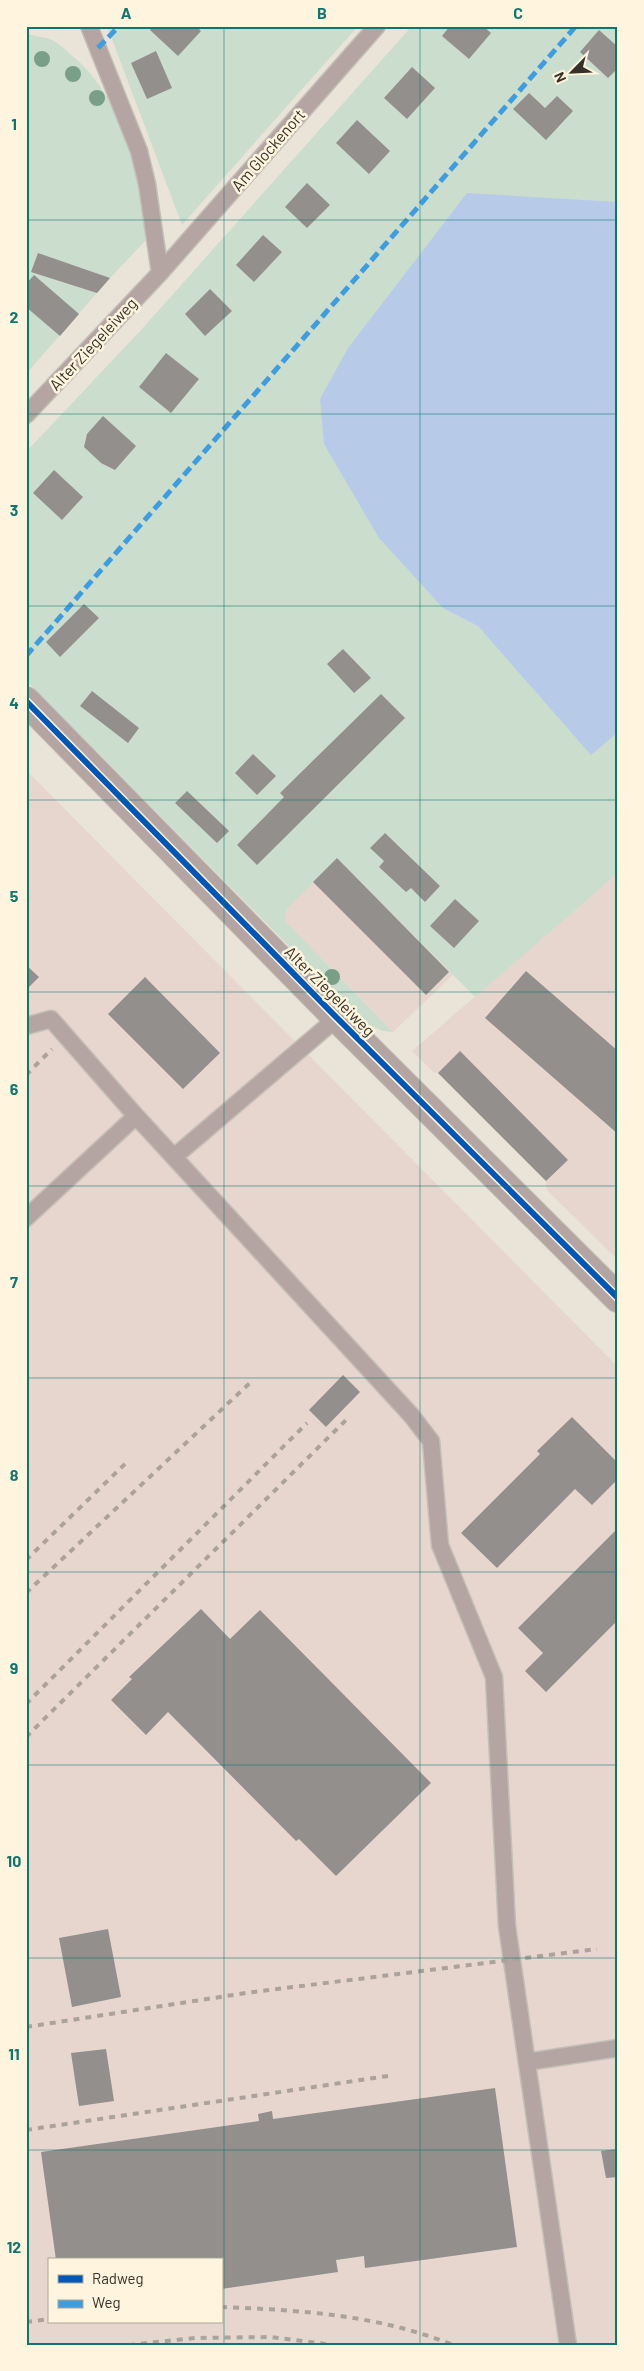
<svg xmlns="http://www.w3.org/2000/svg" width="644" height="2371" viewBox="0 0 644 2371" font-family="Barlow,sans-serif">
<rect width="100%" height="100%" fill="#eae4d8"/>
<!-- industrial -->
<path fill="#e7d6ce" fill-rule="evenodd" d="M26,770L618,1367V2345H26ZM49,2260H221V2322H49Z
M337,858L453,975L393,1032L285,921L287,909Z
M618,873V1260L547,1190L546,1181L438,1073L433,1072L412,1051Z"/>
<!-- green -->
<path fill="#cbddcd" d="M107,26H358L182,225Z
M412,26H618V873L475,997L337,859L287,909L285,921L393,1032L383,1031L366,1024L26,680V452L141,330Z
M26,34C34,36 45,37 52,40C59,43 65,50 70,54C124,96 139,176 146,240L110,278L26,374Z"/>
<!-- water -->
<path fill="#b7cbe9" d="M467,193L618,202V732L591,755L478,626L443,608L379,538L324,444L320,399L348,348Z"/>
<!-- building -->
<path fill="#928f8d" d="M153,26H196L201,31L178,56L150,30Z
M450,26H483L491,33L469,59L442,36Z
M599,30L618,47V68L608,78L580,52Z
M156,51L172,88L147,99L131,63Z
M412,67L435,88L407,119L384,98Z
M529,93L545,108L557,96L573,111L546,140L513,109Z
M357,120L390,151L369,174L336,143Z
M307,183L330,205L307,228L285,207Z
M263,235L282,252L254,282L236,265Z
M38,253L110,278L97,293L31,272Z
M34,275L79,314L60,336L26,307V284Z
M210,289L232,311L205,336L185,314Z
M166,353L199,379L171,413L139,387Z
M103,416L136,446L115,470L101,463L84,447L87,434Z
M54,470L83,497L62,520L33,493Z
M84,604L99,618L60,657L46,642Z
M343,649L371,678L354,693L327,664Z
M92,691L139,728L128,743L80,706Z
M381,694L405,718L257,865L237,845L284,797L280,793Z
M253,754L276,776L257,795L235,773Z
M187,791L229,831L217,843L175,803Z
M385,833L440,886L425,902L411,888L406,892L379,867L384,861L370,848Z
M337,858L449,972L426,995L313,882Z
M455,899L479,921L454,948L430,926Z
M26,965L39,977L26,990Z
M526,971L618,1051V1134L485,1018Z
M145,977L220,1053L183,1089L108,1014Z
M460,1051L568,1160L546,1181L438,1073Z
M343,1375L360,1392L326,1427L309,1410Z
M572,1417L618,1463V1479L592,1505L575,1489L497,1568L461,1533L540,1454L537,1451Z
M618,1528V1620L546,1692L525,1671L543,1653L518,1628Z
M201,1609L230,1639L260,1610L431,1783L336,1876L299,1839L296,1841L168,1712L146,1735L111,1700L132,1679L129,1677Z
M108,1929L121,1997L72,2007L59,1938Z
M106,2049L114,2101L79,2106L71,2053Z
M495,2088L517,2247L365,2268L364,2256L336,2260L338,2272L221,2289V2260H56L41,2152L259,2121L258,2114L272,2111L273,2119Z
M618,2149V2177L606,2178L601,2151Z"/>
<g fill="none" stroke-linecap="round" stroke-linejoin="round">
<!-- lane casing -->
<g stroke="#c4bfb6" stroke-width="19">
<path id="lane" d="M89,26L139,151L147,184L160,273
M26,415L160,273L377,26
M26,1026L51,1019L136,1116L411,1415L431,1441L440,1545L494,1677L507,1926L568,2345
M174,1157L337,1018
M26,1218L136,1116
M527,2062L618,2048"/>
</g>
<!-- street casing -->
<g stroke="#c4bfb6" stroke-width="30">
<path id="street" d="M26,701L337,1018L618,1298"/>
</g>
<!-- lane -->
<use href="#lane" stroke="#b4a5a2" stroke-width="16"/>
<!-- street -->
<use href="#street" stroke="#b4a5a2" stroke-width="28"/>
<!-- rail -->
<path stroke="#aca29c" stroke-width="4" stroke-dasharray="6 6" stroke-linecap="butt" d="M26,1075L52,1049
M26,1560L128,1461
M26,1593L253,1380
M26,1704L307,1423
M26,1737L347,1419
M26,2027L246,1993L597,1949
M26,2130L394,2075
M221,2307C301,2310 379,2315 453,2345
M26,2322L49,2319
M129,2345L195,2338L271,2337L333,2345"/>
<!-- quiet -->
<path stroke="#3e9de0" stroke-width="5" stroke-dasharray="10 5" stroke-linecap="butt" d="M98,48L119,26
M26,656L576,26"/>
<!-- cycleway casing -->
<g stroke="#fff5de" stroke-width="9">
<path id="cycleway" d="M26,701L337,1018L618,1298"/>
</g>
<!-- cycleway -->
<use href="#cycleway" stroke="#0057b8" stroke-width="6"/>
</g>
<!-- trees -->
<g fill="#799f89">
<circle cx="42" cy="59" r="8"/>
<circle cx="73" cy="74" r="8"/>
<circle cx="97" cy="98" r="8"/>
<circle cx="332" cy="977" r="8"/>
</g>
<!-- grid -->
<path fill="none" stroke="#0f766e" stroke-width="1" stroke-opacity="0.55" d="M224,26V2345M420,26V2345M26,220H618M26,414H618M26,606H618M26,800H618M26,992H618M26,1186H618M26,1378H618M26,1572H618M26,1765H618M26,1958H618M26,2150H618"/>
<g text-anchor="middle" stroke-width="5" stroke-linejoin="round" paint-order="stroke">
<!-- street labels -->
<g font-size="16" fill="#353128" stroke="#fff5de">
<text transform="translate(268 150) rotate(-49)" y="6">Am Glockenort</text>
<text transform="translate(93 344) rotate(-47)" y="6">Alter Ziegeleiweg</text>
<text transform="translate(330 991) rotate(45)" y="6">Alter Ziegeleiweg</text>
</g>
</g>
<!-- border -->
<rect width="644" height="2371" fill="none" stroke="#fff5de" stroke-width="55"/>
<!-- legend -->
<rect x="48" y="2258" width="175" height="65" fill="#fff5de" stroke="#aea795"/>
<rect x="58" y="2275" width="25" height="8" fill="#0057b8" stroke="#aea795"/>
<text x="92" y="2284" font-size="15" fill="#353128">Radweg</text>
<rect x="58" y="2300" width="25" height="8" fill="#3e9de0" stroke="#aea795"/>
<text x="92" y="2308" font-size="15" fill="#353128">Weg</text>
<!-- north arrow -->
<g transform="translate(572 72) rotate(246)" stroke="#fff5de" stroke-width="4" paint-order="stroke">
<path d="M0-4L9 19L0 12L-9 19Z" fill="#353128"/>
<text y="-8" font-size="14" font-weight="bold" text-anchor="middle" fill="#353128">N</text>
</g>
<rect x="28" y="28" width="588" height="2316" fill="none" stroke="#0f766e" stroke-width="2"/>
<g font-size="16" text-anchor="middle" font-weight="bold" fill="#0f766e">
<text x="126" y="19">A</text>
<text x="322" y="19">B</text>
<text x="518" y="19">C</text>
<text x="14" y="130">1</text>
<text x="14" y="323">2</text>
<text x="14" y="516">3</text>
<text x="14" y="709">4</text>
<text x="14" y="902">5</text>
<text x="14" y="1095">6</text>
<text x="14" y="1288">7</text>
<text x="14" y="1481">8</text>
<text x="14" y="1674">9</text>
<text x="14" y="1867">10</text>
<text x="14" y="2060">11</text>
<text x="14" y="2253">12</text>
</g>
</svg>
